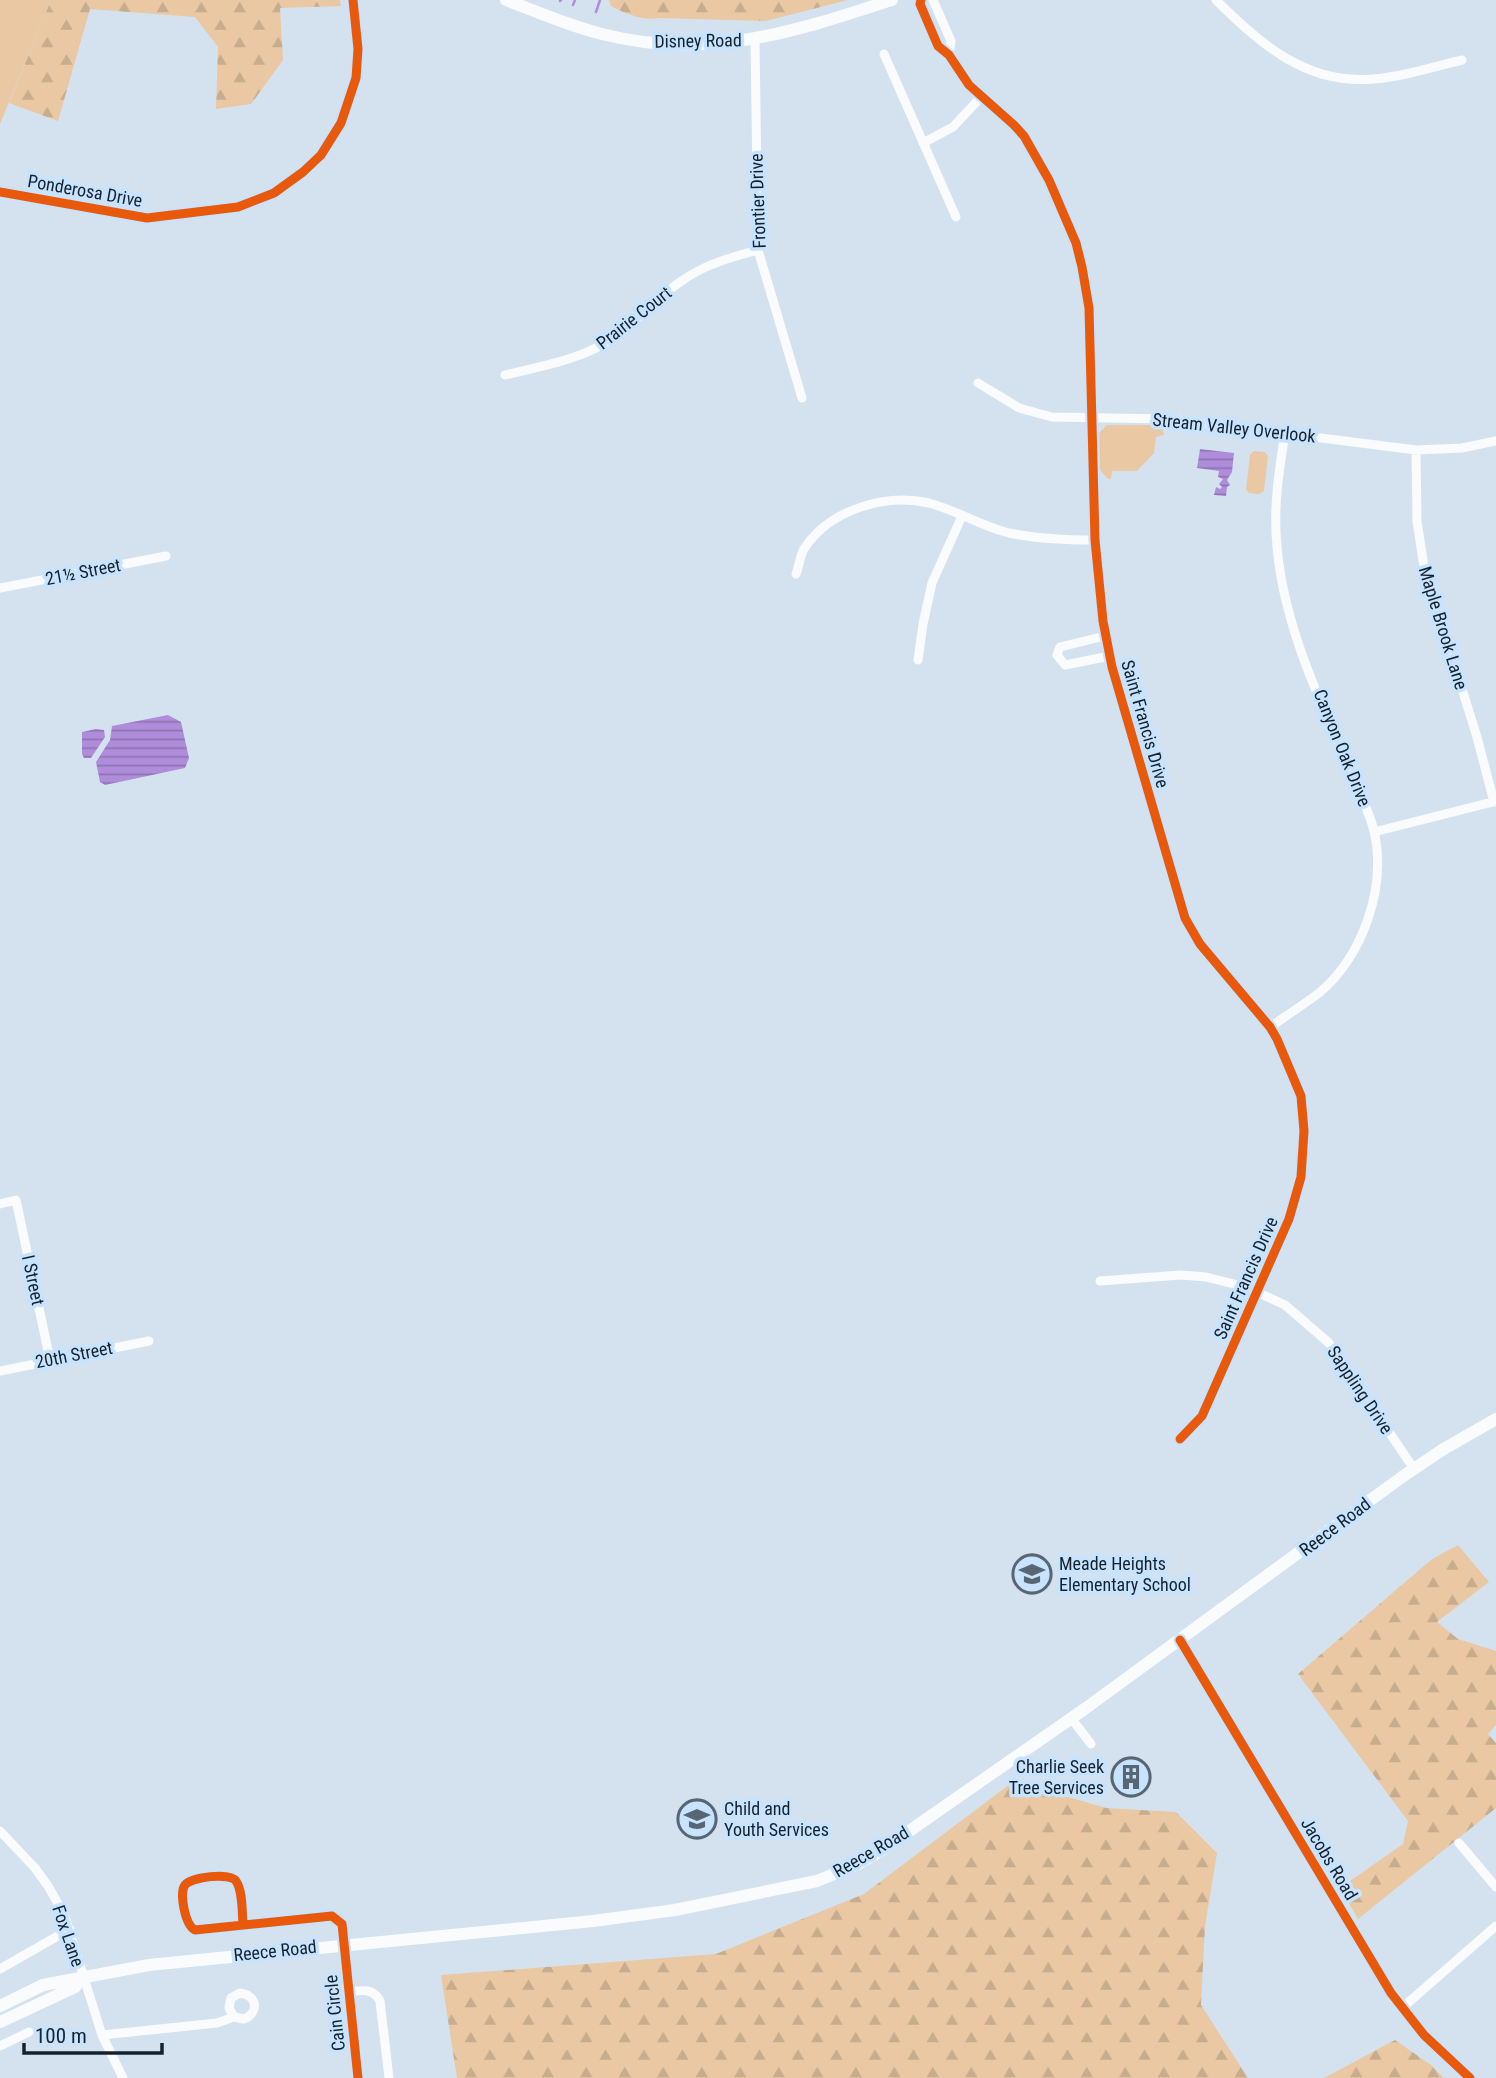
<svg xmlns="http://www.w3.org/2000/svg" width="1496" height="2078" viewBox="0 0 1496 2078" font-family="'Roboto Condensed',sans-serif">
<defs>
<pattern id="forest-firs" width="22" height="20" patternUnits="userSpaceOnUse" patternTransform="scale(1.75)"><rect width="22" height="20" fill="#e9c8a3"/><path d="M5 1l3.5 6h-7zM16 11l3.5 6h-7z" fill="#c7ac8d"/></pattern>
<pattern id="water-rules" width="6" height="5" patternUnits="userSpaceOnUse" patternTransform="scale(1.75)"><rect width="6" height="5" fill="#b08dda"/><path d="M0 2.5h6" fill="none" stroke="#8e73b1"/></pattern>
</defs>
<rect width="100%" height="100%" fill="#d4e2f0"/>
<!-- forest -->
<path fill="url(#forest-firs)" d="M51,0H340L341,6L280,8L283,60L251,104L216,109L218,47L195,17L90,9L58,121L9,103Z
M609,0H848L766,21L659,18C643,21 626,14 611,6Z
M1458,1545L1489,1582L1437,1622L1458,1639L1496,1651V1725L1488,1734L1496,1743V1808L1358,1919L1340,1888L1403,1844L1408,1821L1298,1674L1432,1559Z
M1014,1781L1106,1808L1176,1812L1217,1853L1205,1926L1201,2005L1248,2078H457L441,1975L716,1954L864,1894Z
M1395,2040L1431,2065L1444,2078H1324Z"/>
<!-- park -->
<path fill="#e9c8a3" d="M0,0H51L0,124Z
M1107,425H1155L1163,430L1164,435L1156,437L1154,453L1137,471H1112L1111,479H1108L1100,470L1099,433Z
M1254,451L1265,452L1268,456L1264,491L1259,494L1249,493L1246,489L1250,455Z"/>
<!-- water -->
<path fill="url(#water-rules)" d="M1200,449L1234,453L1232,472L1227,480L1230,485L1227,487L1226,496L1214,495L1216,487L1220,489L1222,487L1219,484L1223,479L1218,477L1219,471L1197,468Z
M168,715L181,722L189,758L185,768L105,785L100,782L96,762L110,740L112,726Z
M96,729L104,730L105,737L91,758H84L82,754V732Z"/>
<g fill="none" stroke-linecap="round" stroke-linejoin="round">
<!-- stream -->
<path stroke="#b08dda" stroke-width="2.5" d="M560,1L561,0
M573,5L575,0
M596,12L600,0"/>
<!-- street -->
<path stroke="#f9fbfd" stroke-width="9" d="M921,0L920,4L938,46L949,55L969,85L1014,125L1024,136L1049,180L1076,243L1082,267L1089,308L1095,540L1103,621L1112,667L1185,918L1200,944L1270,1027L1277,1039L1301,1096L1304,1131L1301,1177L1289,1219L1202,1416L1180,1439
M933,0L951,41L949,55
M1216,0C1260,44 1307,85 1373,79C1403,77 1432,67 1462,60
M755,39L758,250L802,398
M884,54L956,217
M923,143L953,127L981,97
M0,192L147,218L238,207L274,193L303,172L321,155L341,123L356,78L358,49L353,0
M505,375C541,366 580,360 612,339C638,322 657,297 683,280C706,264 732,257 758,250
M978,383L1019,408L1052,417L1171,419L1416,450L1462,448L1496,441
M1416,450L1417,521L1424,567L1477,737L1494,802
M796,574C799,566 800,556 804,549C829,510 885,493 929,503C956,510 981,526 1009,533C1038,539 1066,540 1095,540
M0,588L166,556
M1105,636L1060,647L1057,655L1065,665L1110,656
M918,660L923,624L932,583L962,516
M1374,832L1496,801
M1270,1027C1286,1016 1303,1005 1319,993C1363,956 1387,887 1374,831C1372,822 1368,813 1365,805C1331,723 1284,635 1277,546C1273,508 1279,471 1285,433
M0,1204L16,1200L50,1360
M1100,1281L1181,1275L1206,1277L1246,1287L1285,1305L1329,1343L1414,1469
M0,1371L149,1341
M1071,1718L1091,1744
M0,1831L35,1868L48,1886L64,1914L102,2035L123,2078
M1459,1843L1496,1887
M243,1925C242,1913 243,1891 236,1881C230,1872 191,1877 185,1885C179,1893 185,1925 195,1930L332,1916L342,1924L358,2078
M0,1969L70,1929
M349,1992C363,1990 373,1988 380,2001L389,2078
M1402,2008L1496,1926
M102,2035L217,2023L234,2017L244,2019C260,2012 257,1995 240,1993L231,1998L229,2008L234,2017
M0,2046L29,2032"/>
<!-- secondary -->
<path stroke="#f9fbfd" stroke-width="12" d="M506,0C538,12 569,26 602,34C706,61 794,32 892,0
M1180,1640L1391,1993L1424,2035L1470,2078
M0,2006L43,1985L149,1965L593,1921L675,1910L817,1881L858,1864L882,1850L1086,1708L1402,1477L1442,1450L1496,1419
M0,2022L75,1987L82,1977"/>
<!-- cycleway casing -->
<g stroke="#c7e3fd" stroke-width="13">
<path id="cycleway" d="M921,0L920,4L938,46L949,55L969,85L1014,125L1024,136L1049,180L1076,243L1082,267L1089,308L1095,540L1103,621L1112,667L1185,918L1200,944L1270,1027L1277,1039L1301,1096L1304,1131L1301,1177L1289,1219L1202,1416L1180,1439
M0,192L147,218L238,207L274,193L303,172L321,155L341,123L356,78L358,49L353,0
M1180,1640L1391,1993L1424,2035L1470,2078
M243,1925C242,1913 243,1891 236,1881C230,1872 191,1877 185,1885C179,1893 185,1925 195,1930L332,1916L342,1924L358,2078"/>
</g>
<!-- cycleway -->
<use href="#cycleway" stroke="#e8590c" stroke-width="9"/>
</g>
<!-- icons -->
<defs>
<g id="school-ring" transform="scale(2.0125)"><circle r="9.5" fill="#c7e3fd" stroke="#586572" stroke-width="1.5"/><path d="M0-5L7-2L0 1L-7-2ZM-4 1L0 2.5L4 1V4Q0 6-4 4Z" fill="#586572"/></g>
<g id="building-ring" transform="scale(2.0125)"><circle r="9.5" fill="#c7e3fd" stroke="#586572" stroke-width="1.5"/><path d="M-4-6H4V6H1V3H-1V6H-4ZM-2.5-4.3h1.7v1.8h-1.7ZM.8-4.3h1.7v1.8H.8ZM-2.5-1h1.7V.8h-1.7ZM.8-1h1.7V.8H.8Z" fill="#586572"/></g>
</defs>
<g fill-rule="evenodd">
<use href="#school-ring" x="1032" y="1574"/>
<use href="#building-ring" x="1131" y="1777"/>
<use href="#school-ring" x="697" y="1819"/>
</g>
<g text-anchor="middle" stroke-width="7" stroke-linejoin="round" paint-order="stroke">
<!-- street labels -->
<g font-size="18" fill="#15222e" stroke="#c7e3fd">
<text transform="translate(698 41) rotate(-1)" y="6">Disney Road</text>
<text transform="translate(85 191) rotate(10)" y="6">Ponderosa Drive</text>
<text transform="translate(758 201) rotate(-92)" y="6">Frontier Drive</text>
<text transform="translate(634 318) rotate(-38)" y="6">Prairie Court</text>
<text transform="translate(1234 428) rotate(6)" y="6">Stream Valley Overlook</text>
<text transform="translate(83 572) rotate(-11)" y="6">21½ Street</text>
<text transform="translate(1443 628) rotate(73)" y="6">Maple Brook Lane</text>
<text transform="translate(1145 724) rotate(74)" y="6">Saint Francis Drive</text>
<text transform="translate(1342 748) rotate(68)" y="6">Canyon Oak Drive</text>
<text transform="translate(1246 1278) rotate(-66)" y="6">Saint Francis Drive</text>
<text transform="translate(33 1280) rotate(78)" y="6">I Street</text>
<text transform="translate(74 1355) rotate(-11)" y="6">20th Street</text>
<text transform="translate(1360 1390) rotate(56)" y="6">Sappling Drive</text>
<text transform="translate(1335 1527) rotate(-37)" y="6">Reece Road</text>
<text transform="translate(871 1852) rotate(-30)" y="6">Reece Road</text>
<text transform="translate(1329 1859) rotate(59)" y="6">Jacobs Road</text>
<text transform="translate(68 1936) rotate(71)" y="6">Fox Lane</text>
<text transform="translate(275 1951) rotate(-6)" y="6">Reece Road</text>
<text transform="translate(335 2013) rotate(-96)" y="6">Cain Circle</text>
</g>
<!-- poi labels -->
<g font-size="18" fill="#15222e" stroke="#c7e3fd" text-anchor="start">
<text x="1059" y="1570">Meade Heights<tspan x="1059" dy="21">Elementary School</tspan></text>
<text x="1104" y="1773" text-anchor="end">Charlie Seek<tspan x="1104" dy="21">Tree Services</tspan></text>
<text x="724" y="1815">Child and<tspan x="724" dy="21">Youth Services</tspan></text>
</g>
</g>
<!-- scale -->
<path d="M24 2043v10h138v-10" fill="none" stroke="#15222e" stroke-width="3.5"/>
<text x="35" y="2043" font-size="21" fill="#15222e" stroke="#c7e3fd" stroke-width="5" paint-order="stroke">100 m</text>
</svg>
